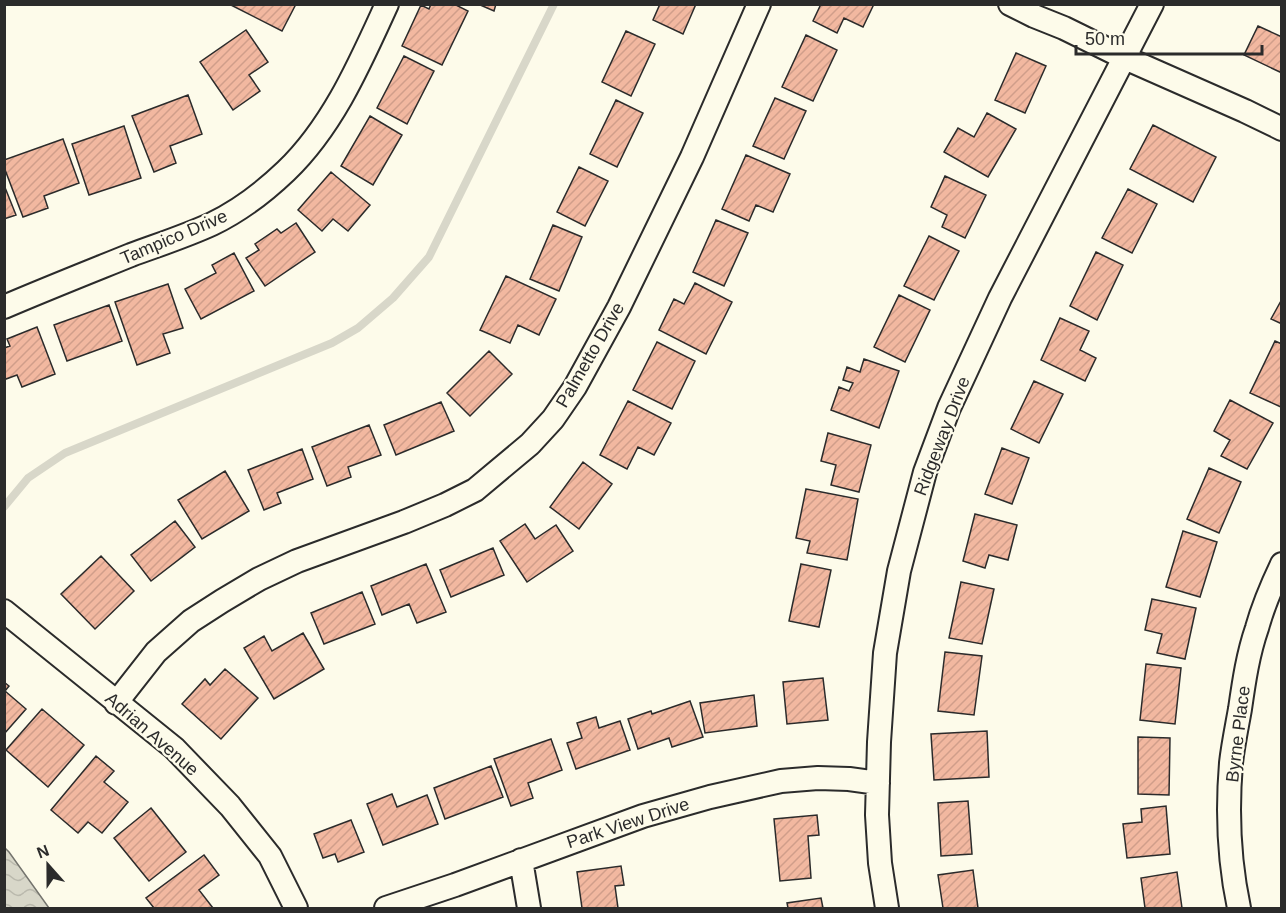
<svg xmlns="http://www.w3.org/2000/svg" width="1286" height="913" viewBox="0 0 1286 913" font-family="Helvetica,sans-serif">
<defs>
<pattern id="water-waves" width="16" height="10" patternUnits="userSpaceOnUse" patternTransform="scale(1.5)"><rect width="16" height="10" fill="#d8d7c9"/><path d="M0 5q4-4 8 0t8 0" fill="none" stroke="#bab9ad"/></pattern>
<pattern id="building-hatch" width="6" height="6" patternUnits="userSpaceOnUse" patternTransform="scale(1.5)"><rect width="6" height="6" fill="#f2b8a0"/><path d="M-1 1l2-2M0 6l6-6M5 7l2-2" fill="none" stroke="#d09e8a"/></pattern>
</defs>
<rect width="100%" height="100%" fill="#fdfbea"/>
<!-- water -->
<path fill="url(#water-waves)" stroke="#74746e" stroke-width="1.5" d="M5,848L9,852L49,908H5Z"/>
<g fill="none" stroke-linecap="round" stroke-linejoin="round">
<!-- stream -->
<path stroke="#d8d7c9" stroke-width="8" d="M4,507L28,478L65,453L332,343L358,328L393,298L429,257L554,4"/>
</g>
<!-- building -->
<path fill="url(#building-hatch)" stroke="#2b2b2b" stroke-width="1.5" d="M229,4H296L282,31Z
M431,4H454L468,11L442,65L402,46L421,5L429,9Z
M478,4H496L494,11Z
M660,4H696L683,34L653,20Z
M821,4H874L863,27L844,18L837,33L813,21Z
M1258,26L1282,37V73L1244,55Z
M246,30L268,62L249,75L260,91L233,110L200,62Z
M626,31L655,44L631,96L602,82Z
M806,35L837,50L813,101L782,87Z
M1016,53L1046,66L1025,113L995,100Z
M404,56L434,71L407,124L377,108Z
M188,95L202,134L170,146L176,163L154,172L132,116Z
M775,98L806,111L784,159L753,146Z
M616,100L643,113L617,167L590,154Z
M987,113L1016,129L988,177L944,152L958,128L974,137Z
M370,116L402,135L373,185L341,166Z
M1153,125L1216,157L1193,202L1130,169Z
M124,126L141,178L89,195L72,144Z
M63,139L79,183L44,196L48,208L23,217L4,167V160Z
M746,155L790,174L773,212L756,205L749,221L722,209Z
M579,167L608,181L585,226L557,212Z
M331,172L370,205L348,231L333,219L322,231L298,210Z
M945,176L986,195L965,238L942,227L947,215L931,207Z
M4,185L16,215L4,219Z
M1128,189L1157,204L1132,253L1102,238Z
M716,220L748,233L724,286L693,272Z
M296,223L315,252L265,286L246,258L259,250L255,244L277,229L281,233Z
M553,225L582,237L559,291L530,279Z
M929,236L959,251L934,300L904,286Z
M1096,252L1123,265L1097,320L1070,306Z
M234,253L254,291L201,319L185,289L216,273L212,265Z
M506,276L556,299L539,335L518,325L510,343L480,330Z
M695,283L732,302L706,354L659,330L674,299L684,304Z
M168,284L183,328L163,334L170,353L137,365L115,302Z
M899,295L930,310L905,362L874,347Z
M1282,299V324L1271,319Z
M109,305L122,341L67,361L54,325Z
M1060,318L1089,331L1080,350L1096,358L1085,381L1041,360Z
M37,327L55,374L22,387L17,375L6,379L4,376V348L10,346L7,339Z
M1275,341L1282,344L1281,407L1250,393Z
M657,342L695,361L672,409L633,390Z
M489,351L512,374L470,416L447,393Z
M864,359L899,371L879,428L831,410L839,387L849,391L853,383L843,380L847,367L860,372Z
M1034,381L1063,394L1039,443L1011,429Z
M1230,400L1273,423L1247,469L1221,456L1230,440L1214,431Z
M628,401L671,423L654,455L638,447L627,469L600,455Z
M441,402L454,431L396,455L384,425Z
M369,425L381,455L348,467L351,477L327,486L312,447Z
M828,433L871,445L859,492L831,485L836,465L821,461Z
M1002,448L1029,458L1012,504L985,494Z
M302,449L313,479L277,493L281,503L264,510L248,470Z
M583,462L612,484L579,529L550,507Z
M1209,468L1241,482L1219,533L1187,519Z
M225,471L249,511L202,539L178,500Z
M806,489L858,499L847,560L807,553L810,541L796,538Z
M975,514L1017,525L1008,560L989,555L985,568L963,561Z
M175,521L195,547L151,581L131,555Z
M525,524L535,539L556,525L573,551L527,582L500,541Z
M1183,531L1217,542L1200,597L1166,587Z
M493,548L504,575L451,597L440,570Z
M101,556L134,591L95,629L61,594Z
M426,564L446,612L417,623L409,604L382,615L371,586Z
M801,564L831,570L819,627L789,621Z
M961,582L994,589L982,644L949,638Z
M362,592L375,624L324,644L311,613Z
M1152,599L1196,608L1185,659L1157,653L1162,634L1145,630Z
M303,633L324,669L274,699L244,648L264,636L272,651Z
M945,652L982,656L974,715L938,711Z
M1146,664L1181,668L1175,724L1140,720Z
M225,669L258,698L221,739L182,704L205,679L210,685Z
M823,678L828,720L787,724L783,682Z
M4,682L9,686L5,691L26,709L4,734Z
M754,695L757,726L705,733L700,703Z
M690,701L703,737L672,747L669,738L638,749L628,719L651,711L652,714Z
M42,709L84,745L48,787L6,750Z
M596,717L599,728L620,721L630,750L576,769L567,743L582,738L577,723Z
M987,731L989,777L934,780L931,734Z
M1138,737L1170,738L1169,795L1138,794Z
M551,739L562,770L528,783L533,798L511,806L494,759Z
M96,756L114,771L104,782L128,802L102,833L88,822L78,833L51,810Z
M491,766L503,797L445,819L434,788Z
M392,794L397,807L427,795L438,824L383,845L367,804Z
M968,801L972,854L941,856L938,803Z
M1166,806L1170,854L1127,858L1123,824L1142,822L1141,809Z
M151,808L186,852L149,881L114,838Z
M817,815L819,835L808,836L811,878L780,881L774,819Z
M351,820L364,852L338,862L335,854L323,858L314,834Z
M204,855L219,875L199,890L213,908H154L146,898Z
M621,866L624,885L615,886L618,908H582L577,872Z
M973,870L978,908H943L938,875Z
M1177,872L1182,908H1145L1141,878Z
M821,898L823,908H788L787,903Z"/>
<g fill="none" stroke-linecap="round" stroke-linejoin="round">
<!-- street casing -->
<g stroke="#2b2b2b" stroke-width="26">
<path id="street" d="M1010,4L1034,16L1064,28L1125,58L1245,111L1282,129
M4,307C46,289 89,272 131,255C158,245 186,236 212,224C239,211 264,192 286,171C333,126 360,63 387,4
M4,611L174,748L230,806L270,856L296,908
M116,703L156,652L191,621L222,601L259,579L297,561L404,522L445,505L475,490L530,444L553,419L575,387L619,307L692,157L759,4
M521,860L529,908
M386,908L455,885L643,816L710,797L781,781L818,778L849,779L878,783
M887,908L880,863L877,815L879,742L885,653L899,571L925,472L949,408L1000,298L1152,4
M1239,908C1229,861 1227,811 1231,763C1233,745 1237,726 1240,709C1244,681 1248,654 1257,628C1263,606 1272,585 1282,564"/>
</g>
<!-- street -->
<use href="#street" stroke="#fdfbea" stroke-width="22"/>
</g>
<g text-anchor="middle" stroke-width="4.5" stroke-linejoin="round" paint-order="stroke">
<!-- street labels -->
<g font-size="18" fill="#2b2b2b" stroke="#fdfbea">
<text transform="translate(174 237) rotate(-23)" y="6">Tampico Drive</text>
<text transform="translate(590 355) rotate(-60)" y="6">Palmetto Drive</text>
<text transform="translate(942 436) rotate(-69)" y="6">Ridgeway Drive</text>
<text transform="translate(152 734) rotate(41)" y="6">Adrian Avenue</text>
<text transform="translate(1238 734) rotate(-83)" y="6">Byrne Place</text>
<text transform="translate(628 823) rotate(-18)" y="6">Park View Drive</text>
</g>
</g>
<!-- border -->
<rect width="1286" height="913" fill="none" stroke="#2b2b2b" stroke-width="12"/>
<!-- north arrow -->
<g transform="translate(48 865) rotate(339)" stroke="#fdfbea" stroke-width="4.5" paint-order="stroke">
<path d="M0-4.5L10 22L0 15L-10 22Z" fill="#2b2b2b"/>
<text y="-9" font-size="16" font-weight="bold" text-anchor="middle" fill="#2b2b2b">N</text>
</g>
<!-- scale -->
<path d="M1076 45v9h186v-9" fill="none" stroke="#2b2b2b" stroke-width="3"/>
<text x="1085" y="45" font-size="18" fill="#2b2b2b" stroke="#fdfbea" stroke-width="4.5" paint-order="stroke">50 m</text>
</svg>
